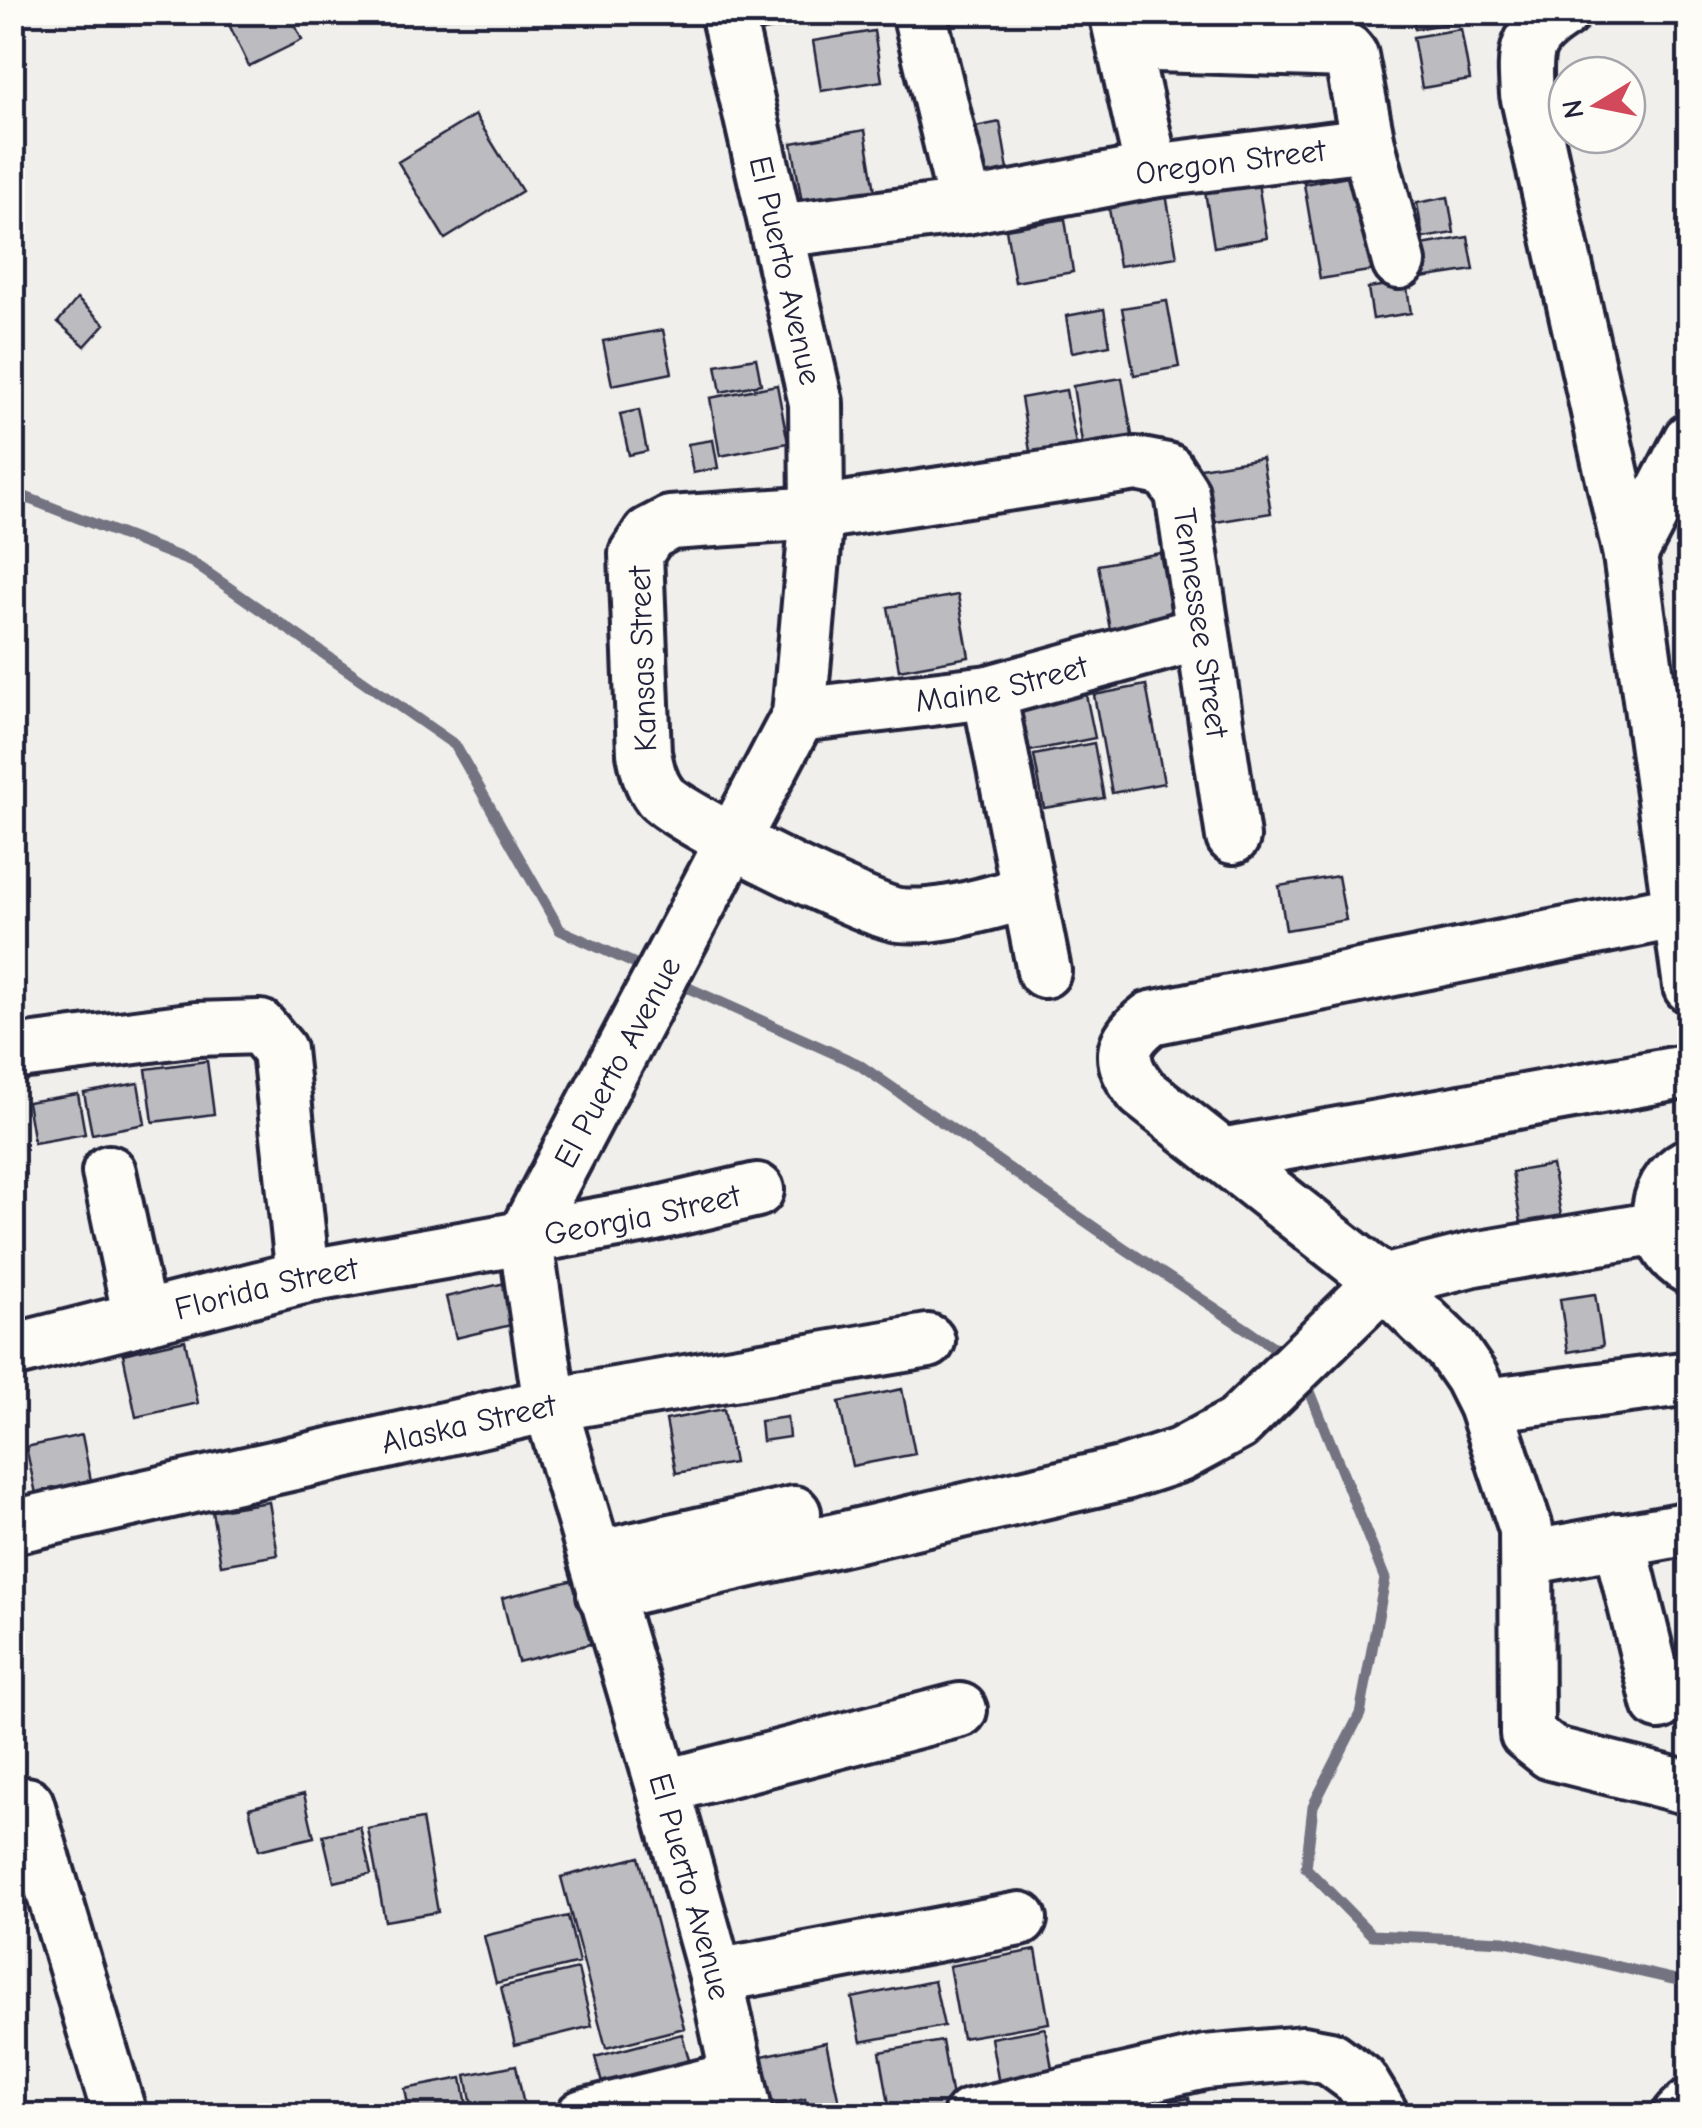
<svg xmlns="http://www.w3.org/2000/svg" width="1702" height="2128" viewBox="0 0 1702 2128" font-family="'Comic Neue',sans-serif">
<rect width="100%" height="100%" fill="#f0efec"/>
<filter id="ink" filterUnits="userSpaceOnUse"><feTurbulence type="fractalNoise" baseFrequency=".01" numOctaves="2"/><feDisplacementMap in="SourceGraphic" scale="20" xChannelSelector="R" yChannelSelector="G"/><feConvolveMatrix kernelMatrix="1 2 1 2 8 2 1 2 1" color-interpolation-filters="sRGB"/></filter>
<g filter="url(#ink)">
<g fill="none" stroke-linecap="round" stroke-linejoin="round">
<!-- stream -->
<path stroke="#737381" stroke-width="11" d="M12,492L192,562L455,745L560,930L651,971
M673,981L858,1064L1124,1248L1281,1352
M1309,1389L1385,1579L1360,1714L1313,1806L1306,1868L1372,1935L1505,1941L1690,1983"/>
</g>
<!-- building -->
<path fill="#bcbcc0" stroke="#22223b" stroke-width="2.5" d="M223,12H289L302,40L249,66Z
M747,12H814L815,22L751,33Z
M1412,12H1454L1455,22L1415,29Z
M1461,29L1470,80L1422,88L1413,37Z
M874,31L882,81L821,91L813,41Z
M475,115L522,191L445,239L398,162Z
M1000,122L1009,176L968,183L960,130Z
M865,130L875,191L802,203L792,143Z
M1359,174L1375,270L1320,279L1304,184Z
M1257,177L1267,238L1214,247L1204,185Z
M1166,194L1177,257L1119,266L1108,203Z
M1448,197L1454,233L1423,238L1417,203Z
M1065,219L1073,272L1015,282L1006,229Z
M1468,237L1474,270L1421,278L1416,246Z
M1406,282L1411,313L1373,319L1368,288Z
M77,299L105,324L85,346L58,322Z
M1167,301L1179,367L1134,375L1122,308Z
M1104,309L1110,345L1072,352L1066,316Z
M663,330L672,373L612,385L603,341Z
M756,358L761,384L721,392L716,365Z
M1122,378L1133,441L1083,449L1073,386Z
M777,385L788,443L720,456L710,398Z
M1066,390L1077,450L1031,457L1021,398Z
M639,410L647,451L629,455L620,414Z
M713,440L718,468L693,473L688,444Z
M1262,458L1271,513L1203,524L1194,469Z
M1160,553L1173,623L1111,635L1098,565Z
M958,595L969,657L899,670L888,607Z
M1146,685L1164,783L1112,793L1094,695Z
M1085,690L1095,738L1030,751L1020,703Z
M1094,743L1104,798L1044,808L1034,755Z
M1338,876L1346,920L1286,930L1279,886Z
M207,1061L214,1114L153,1122L146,1069Z
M138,1083L145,1124L92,1134L84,1093Z
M78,1094L85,1134L34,1143L27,1102Z
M1552,1165L1562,1221L1522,1228L1512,1172Z
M505,1283L515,1324L456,1338L446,1297Z
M1595,1294L1603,1346L1568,1352L1560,1299Z
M185,1340L198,1403L136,1417L123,1354Z
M902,1389L915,1454L852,1466L839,1402Z
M724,1409L734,1463L676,1473L666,1420Z
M787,1417L789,1437L762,1441L760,1421Z
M82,1435L94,1496L39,1508L26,1447Z
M269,1502L278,1555L221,1565L212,1511Z
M578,1579L594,1643L518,1662L502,1598Z
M304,1794L314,1837L259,1850L249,1808Z
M422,1819L438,1912L385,1921L368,1829Z
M360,1827L371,1874L334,1882L323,1835Z
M639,1857L684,2028L606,2048L561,1877Z
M568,1916L579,1963L496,1983L484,1936Z
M1036,1950L1049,2023L962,2038L949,1966Z
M578,1969L592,2026L515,2045L501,1987Z
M934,1981L944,2026L861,2042L852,1998Z
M1045,2028L1055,2086L1001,2096L991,2038Z
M682,2034L692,2071L605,2095L595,2057Z
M942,2041L954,2109L919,2116H891L880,2052Z
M826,2042L842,2116H809L805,2099L769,2107L758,2057Z
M516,2065L525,2111L474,2116L466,2075Z
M462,2078L469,2116H410L405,2089Z
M1189,2098L1192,2116H1124L1123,2110Z"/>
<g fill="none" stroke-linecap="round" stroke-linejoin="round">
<!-- minor casing -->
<g stroke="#22223b" stroke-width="60">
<g id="minor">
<path id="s1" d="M727,12L816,403L817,513L799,715L525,1235L550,1405L663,1787L716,1976L746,2116"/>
<path d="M919,12L966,207"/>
<path d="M1116,12L1152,171"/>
<path d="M1563,12C1524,37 1524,50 1527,94L1630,555"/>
<path d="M1368,144L1399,262"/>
<path id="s2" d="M778,231L966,207L1152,171L1368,144L1351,56L1347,51L1124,44"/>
<path d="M1690,440L1630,555L1690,986"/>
<path d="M989,692L1044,971"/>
<path id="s3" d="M799,715L989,692L1202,633"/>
<path id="s4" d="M1027,893C987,903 942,919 899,915C870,912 678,818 660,796C650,783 647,768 644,753L636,554L649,534L670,523L817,513L1136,464L1167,470L1182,493L1233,837"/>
<path d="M1690,909L1151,1018C1119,1042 1117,1061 1142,1092L1383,1282L1451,1348L1471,1377L1485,1405L1526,1529L1527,1734L1551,1753L1690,1788"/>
<path d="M12,1053L197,1029L260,1027L279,1050L303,1277"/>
<path d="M1221,1155L1690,1071"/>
<path d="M1690,1164C1648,1186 1649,1246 1690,1268"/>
<path d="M109,1172L140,1318"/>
<path id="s5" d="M12,1351L303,1277L646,1216L757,1190"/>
<path d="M1485,1405L1690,1378"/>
<path id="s6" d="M12,1527L550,1405L928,1341"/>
<path d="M1619,1540L1659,1703"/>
<path d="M596,1558L794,1513"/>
<path d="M1527,1558L1690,1528"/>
<path d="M604,1594L1125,1473L1180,1455L1237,1424L1383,1282L1474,1259L1659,1228"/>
<path d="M663,1787L960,1710"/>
<path d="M27,1804L120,2116"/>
<path d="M716,1976L1020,1919"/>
<path d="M583,2116L737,2078"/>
<path d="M970,2116L1205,2062L1303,2053L1330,2058L1360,2080L1382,2116"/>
<path d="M1679,2116L1690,2105"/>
</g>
</g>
<!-- minor -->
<use href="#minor" stroke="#fdfcf7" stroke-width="52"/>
</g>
</g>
<g text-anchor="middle" stroke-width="9" stroke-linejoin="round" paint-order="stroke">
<!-- street labels -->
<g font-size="32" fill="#22223b" stroke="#fdfcf7">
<text dy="11" stroke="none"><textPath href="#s2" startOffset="458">Oregon Street</textPath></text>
<text dy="11" stroke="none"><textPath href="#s1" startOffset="265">El Puerto Avenue</textPath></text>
<text dy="11" stroke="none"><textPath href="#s4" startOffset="1352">Tennessee Street</textPath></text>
<text transform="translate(642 659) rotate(-92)" y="11">Kansas Street</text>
<text dy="11" stroke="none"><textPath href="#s3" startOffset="205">Maine Street</textPath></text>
<text transform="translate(617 1062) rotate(-62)" y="11">El Puerto Avenue</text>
<text dy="11" stroke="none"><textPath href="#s5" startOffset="645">Georgia Street</textPath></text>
<text dy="11" stroke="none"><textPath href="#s5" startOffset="262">Florida Street</textPath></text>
<text dy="11" stroke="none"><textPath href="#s6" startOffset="468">Alaska Street</textPath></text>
<text dy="11" stroke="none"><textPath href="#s1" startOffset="1975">El Puerto Avenue</textPath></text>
</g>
</g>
<!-- margin -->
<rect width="1702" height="2128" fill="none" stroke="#fdfcf7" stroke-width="50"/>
<rect x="25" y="25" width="1652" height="2078" fill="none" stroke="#22223b" stroke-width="4" filter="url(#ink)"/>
<!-- north arrow -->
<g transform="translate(1597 105) rotate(260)"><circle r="48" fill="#fdfcf7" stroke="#a5a5ac" stroke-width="2.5"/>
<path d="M0-8L18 38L0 25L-18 38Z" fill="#d1495b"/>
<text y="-15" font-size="28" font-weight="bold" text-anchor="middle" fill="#22223b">N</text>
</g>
</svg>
